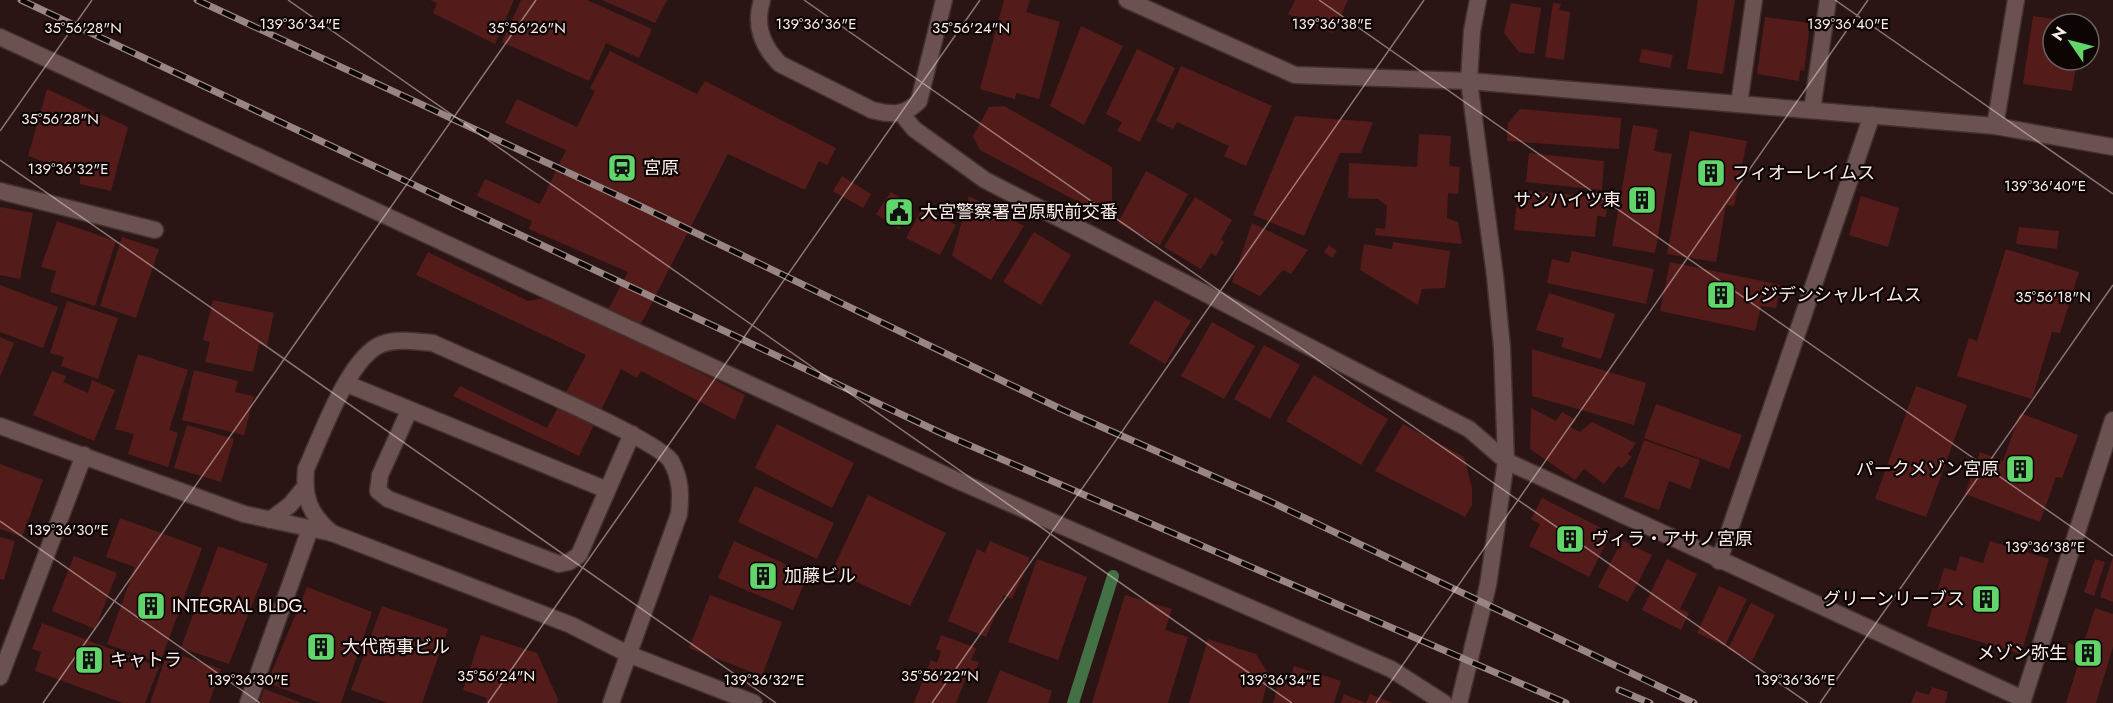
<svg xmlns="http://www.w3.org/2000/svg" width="2113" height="703" viewBox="0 0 2113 703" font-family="Jost,'Noto Sans JP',sans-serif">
<rect width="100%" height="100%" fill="#2b1514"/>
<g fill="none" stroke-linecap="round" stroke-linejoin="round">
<!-- stream -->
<path stroke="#447046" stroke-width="12" d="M1073,703L1113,576"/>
</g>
<!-- building -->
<path fill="#531c1a" d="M430,0H514L495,44L433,13L437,3Z
M521,0H587L652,29L639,58L606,43L589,81L502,42Z
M602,0H667L655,23Z
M1004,0H1030L1026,12L1060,22L1039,99L1016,93L1015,99L980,89Z
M1295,0H1348L1333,33L1288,14Z
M1698,0H1735L1723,74L1687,69Z
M1511,3L1541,8L1534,54L1519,52L1504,33Z
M1553,3L1561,4L1559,10L1570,12L1564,60L1545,57Z
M2033,16L2084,23L2053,24V60H2077L2072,91L2023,84Z
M1765,17L1810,23L1804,71L1800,70L1799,81L1757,74Z
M1081,26L1123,46L1084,125L1050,106Z
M1137,49L1175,68L1140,142L1117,131L1122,122L1106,114Z
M1642,49L1673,55L1670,68L1639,62Z
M610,51L697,94L705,81L836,148L827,165L819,161L805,190L728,154L641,324L661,334L653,349L745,395L735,420L641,371L637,378L621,369L579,456L453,396L460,386L547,428L586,355L416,275L428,252L528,301L571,294L595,306L596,302L609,308L628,272L529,229L532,221L477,196L485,179L540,204L566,150L505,123L517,99L577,127L595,91L590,88Z
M1181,66L1272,106L1246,166L1224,156L1229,146L1177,122L1173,129L1156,121Z
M47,89L128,127L111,191L80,184V174L28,156Z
M1004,106L1112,167V201L1086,206L980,150L973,136L989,107Z
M1520,109L1621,118L1619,149L1507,141L1508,123Z
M1295,116L1373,122L1361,153H1340L1304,236L1253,215Z
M1633,125L1658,129L1654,151L1672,154L1655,253L1612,246Z
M1690,131L1747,141L1734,206L1726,205L1716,262L1667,254Z
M1419,134L1451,136L1449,166L1460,167L1458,194L1448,193L1447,218L1458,222L1462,244L1375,235L1376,228L1385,229L1387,206L1378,199L1348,198L1349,163L1417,167Z
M1529,153L1604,161L1602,190L1526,182Z
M1146,171L1188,194L1160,245L1118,223Z
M842,176L871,194L863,208L833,191Z
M1518,190L1608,198L1606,217L1597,216L1595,237L1514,230Z
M891,192L914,206L899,229L876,214Z
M969,196L1024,226L991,280L952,256Z
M1861,196L1899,208L1888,247L1849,235Z
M1195,197L1232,220L1221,239L1224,242L1216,256L1211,253L1201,269L1164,247Z
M0,207L33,213L20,279L0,275Z
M923,207L956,225L940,255L906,238Z
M57,221L116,241L95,306L50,292L56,271L41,267Z
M1252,223L1308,250L1291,274L1283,270L1260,296L1232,282Z
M2019,227L2059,231L2057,249L2016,244Z
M1034,232L1071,255L1041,305L1003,282Z
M122,237L159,249L136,318L100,306Z
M1393,242L1450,251L1445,288L1422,289L1418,305L1360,270L1364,244L1392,249Z
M1329,245L1337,251L1332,258L1324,252Z
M2006,249L2079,272L2060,333L2052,332L2032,399L1957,376L1969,338L1977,341Z
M1572,251L1654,269L1646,304L1547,283L1552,259L1569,263Z
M1670,262L1781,285L1776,308L1761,306L1755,331L1660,311Z
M0,285L58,307L43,348L0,332Z
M1549,293L1615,314L1601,359L1561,347L1564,338L1536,330Z
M213,300L274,313L267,346L259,344L253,372L205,362L210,342L203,340Z
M1155,300L1191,321L1165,364L1129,343Z
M67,301L118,318L98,379L61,366L64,357L50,353Z
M1212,322L1255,346L1224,399L1181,376Z
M0,337L14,343L0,377Z
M1264,345L1300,365L1270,419L1234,399Z
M1532,349L1646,383L1634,425L1532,396Z
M138,354L188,370L169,430L178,433L168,467L128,454L134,434L115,429Z
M194,370L238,381L235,392L254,396L244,435L182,420Z
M52,371L66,376L63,382L88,393L92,380L115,390L94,441L33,415Z
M1314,375L1388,419L1361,465L1286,421Z
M1916,386L1967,405L1926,517L1875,499Z
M1656,404L1742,435L1729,469L1644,438Z
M1531,408L1556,421L1562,412L1576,420L1570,427L1580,432L1592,422L1636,443L1628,454L1632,457L1622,468L1618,466L1604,484L1584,469L1575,480L1530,449Z
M2020,413L2078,435L2062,478L2056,477L2040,522L1965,494L1980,452L2003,461Z
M777,424L854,463L832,508L755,468Z
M1403,424L1464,457L1472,488V505L1465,517L1375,471Z
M187,425L234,439L221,482L174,468Z
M1644,440L1700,460L1690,489L1669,481L1659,510L1624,497Z
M0,464L43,480L22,537L0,529Z
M755,486L834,523L817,559L738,522Z
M868,495L946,533L910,606L832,571Z
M1542,498L1611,533L1589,577L1529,546L1540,524L1531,519Z
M120,518L202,548L160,663L107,644L135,567L106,557Z
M0,537L15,541L4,580L0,579Z
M1622,540L1652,555L1628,602L1598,587Z
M734,541L808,574L793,610L718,578Z
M990,541L1030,558L1012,599L1004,595L986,637L948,621L977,549L985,553Z
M1990,541L2049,559L2021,654L1927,626L1944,568L1956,571L1960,556L1983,563Z
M218,546L268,564L229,664L181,648Z
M74,556L117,573L95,629L52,611Z
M2113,557V602L2100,597Z
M1037,559L1087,577L1058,660L1008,642Z
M1667,559L1697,574L1680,609L1689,613L1681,630L1642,610Z
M2095,559L2105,562L2094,596L2084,592Z
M1719,586L1747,599L1725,646L1697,633Z
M307,587L372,612L341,703H321L267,683Z
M710,595L782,622L762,676L689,648Z
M1125,595L1172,609L1165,630L1188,637L1168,703H1092Z
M1751,603L1775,615L1752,661L1728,649Z
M382,606L448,629L422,703H388L351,690Z
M2095,608L2113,614V647L2096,703H2066L2079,662L2064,658L2068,643L2082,648Z
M42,623L159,667L145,703H123L35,671L41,652L32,649Z
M481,635L537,653L558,699L557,703H486L487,698L463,690Z
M941,635L976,648L971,660L979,662L972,680L966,678L956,703H914L931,660L937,663L941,651L936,649Z
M1208,639L1256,654L1269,675L1262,703H1189Z
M168,651L221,669L209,703H150Z
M1294,666L1341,681L1334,703H1273L1279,681L1289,684Z
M1000,670L1052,691L1048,703H987Z
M1932,687L1948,692L1945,703H1911L1916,691L1929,695Z
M264,689L302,703H259Z
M1344,694L1366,703H1341Z
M1370,694L1393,703H1366Z"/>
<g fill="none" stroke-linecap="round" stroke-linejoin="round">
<!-- service casing -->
<g stroke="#413130" stroke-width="19">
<path id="service" d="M1739,104L1754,0
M1812,110L1828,0
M347,384L607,490
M409,411L380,475L378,491L388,499L559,564L569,562L579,555L632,434
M1506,461L2023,699
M1719,561L1872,115"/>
</g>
<!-- minor casing -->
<g stroke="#413130" stroke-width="19">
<path id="minor" d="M0,37L954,479L1391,669L1444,703
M901,113L914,129L985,180L1469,429L1506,461
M1995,126L2016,0
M0,191L155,230
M0,426L244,514L332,533
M270,520L290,505L304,488
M628,654L754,703
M0,677L84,455
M248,703L310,529
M1459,703L1488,585L1506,461L1502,348L1495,276L1469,81L1995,126L2113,147
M2022,703L2113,420"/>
</g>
<!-- tertiary casing -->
<g stroke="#413130" stroke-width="19">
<path id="tertiary" d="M762,0C754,25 762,46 780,64L872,110C891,115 905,116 919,101L944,0
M1127,0L1295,75L1469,81L1472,31L1478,0
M611,703L679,514C681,495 681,479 671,461C656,437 471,361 433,343C417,342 399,338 382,344C349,356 321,437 306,469C303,497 310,515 332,533L571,625L628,654"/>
</g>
<!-- service -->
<use href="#service" stroke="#6b514f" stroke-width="16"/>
<!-- minor -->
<use href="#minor" stroke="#6b514f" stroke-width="16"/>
<!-- tertiary -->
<use href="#tertiary" stroke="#6b514f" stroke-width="16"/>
<!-- rail casing -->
<g stroke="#988584" stroke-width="7">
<path id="rail" d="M21,0L941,433L1566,703
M197,0L642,207L1061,409L1269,501L1694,703
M1619,690L1650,703"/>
</g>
<!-- rail -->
<use href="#rail" stroke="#0d0504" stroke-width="4.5" stroke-dasharray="14" stroke-linecap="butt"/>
</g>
<!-- ticks -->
<path fill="none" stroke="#fcecea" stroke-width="1.5" stroke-opacity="0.45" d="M288,0L1292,703M804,0L1808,703M1319,0L2113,556M1835,0L2113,194M0,131L92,0M0,160L776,703M0,521L260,703M43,703L536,0M488,703L980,0M932,703L1424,0M1376,703L1868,0M1820,703L2113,285"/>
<!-- icons -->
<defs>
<g id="station-square" transform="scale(1.5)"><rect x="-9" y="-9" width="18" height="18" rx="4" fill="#61d56a" stroke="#0d0504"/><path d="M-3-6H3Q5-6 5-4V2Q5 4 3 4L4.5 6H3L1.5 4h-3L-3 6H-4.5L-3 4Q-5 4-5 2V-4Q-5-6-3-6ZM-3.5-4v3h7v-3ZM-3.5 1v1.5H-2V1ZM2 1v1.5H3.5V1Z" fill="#111"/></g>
<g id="building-square" transform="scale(1.5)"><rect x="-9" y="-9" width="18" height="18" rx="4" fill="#61d56a" stroke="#0d0504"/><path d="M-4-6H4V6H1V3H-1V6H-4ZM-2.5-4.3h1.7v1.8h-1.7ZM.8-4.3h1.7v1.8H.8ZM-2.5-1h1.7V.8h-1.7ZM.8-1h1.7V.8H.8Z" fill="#111"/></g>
<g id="civic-square" transform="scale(1.5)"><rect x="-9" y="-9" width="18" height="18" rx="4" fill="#61d56a" stroke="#0d0504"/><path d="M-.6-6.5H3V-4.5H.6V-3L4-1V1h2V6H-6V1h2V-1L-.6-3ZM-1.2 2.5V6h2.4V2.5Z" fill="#111"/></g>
</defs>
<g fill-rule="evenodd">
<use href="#station-square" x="622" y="168"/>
<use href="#building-square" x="1711" y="173"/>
<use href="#building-square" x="1642" y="200"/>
<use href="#civic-square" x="899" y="212"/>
<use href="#building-square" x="1721" y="295"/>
<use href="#building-square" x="2020" y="469"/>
<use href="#building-square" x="1570" y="539"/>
<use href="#building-square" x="763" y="576"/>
<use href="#building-square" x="1986" y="599"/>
<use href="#building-square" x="151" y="606"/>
<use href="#building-square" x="321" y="647"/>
<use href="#building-square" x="2088" y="653"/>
<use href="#building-square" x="89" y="660"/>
</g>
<g text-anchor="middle" stroke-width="4.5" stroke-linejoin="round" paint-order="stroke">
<!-- poi labels -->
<g font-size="18" fill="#fcecea" stroke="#0d0504" text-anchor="start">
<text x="643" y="174">宮原</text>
<text x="1732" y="179">フィオーレイムス</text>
<text x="1621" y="206" text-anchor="end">サンハイツ東</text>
<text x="920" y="218">大宮警察署宮原駅前交番</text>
<text x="1742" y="301">レジデンシャルイムス</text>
<text x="1999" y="475" text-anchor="end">パークメゾン宮原</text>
<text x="1591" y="545">ヴィラ・アサノ宮原</text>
<text x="784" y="582">加藤ビル</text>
<text x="1965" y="605" text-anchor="end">グリーンリーブス</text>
<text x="172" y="612">INTEGRAL BLDG.</text>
<text x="342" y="653">大代商事ビル</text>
<text x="2067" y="659" text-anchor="end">メゾン弥生</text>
<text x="110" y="666">キャトラ</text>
</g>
</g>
<g font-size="15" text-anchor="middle" fill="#fcecea" stroke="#0d0504" stroke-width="4.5" stroke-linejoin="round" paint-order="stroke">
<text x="816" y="29">139°36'36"E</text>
<text x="1332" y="29">139°36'38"E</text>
<text x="300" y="29">139°36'34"E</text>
<text x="1848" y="29">139°36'40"E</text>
<text x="83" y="33">35°56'28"N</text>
<text x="527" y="33">35°56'26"N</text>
<text x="971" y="33">35°56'24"N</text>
<text x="60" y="124">35°56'28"N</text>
<text x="68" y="174">139°36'32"E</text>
<text x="2045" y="191">139°36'40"E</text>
<text x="2053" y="302">35°56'18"N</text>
<text x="68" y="535">139°36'30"E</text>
<text x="2045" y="552">139°36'38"E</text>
<text x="496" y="681">35°56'24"N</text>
<text x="940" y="681">35°56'22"N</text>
<text x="248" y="685">139°36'30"E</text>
<text x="764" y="685">139°36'32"E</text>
<text x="1280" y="685">139°36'34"E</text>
<text x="1795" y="685">139°36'36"E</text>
</g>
<!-- north arrow -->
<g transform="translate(2071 42) rotate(305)"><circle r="28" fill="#0d0504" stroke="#6d6160" stroke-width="1.5"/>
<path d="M0-4.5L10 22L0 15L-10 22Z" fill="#61d56a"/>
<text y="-9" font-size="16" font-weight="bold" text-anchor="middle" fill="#fcecea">N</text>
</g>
</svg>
